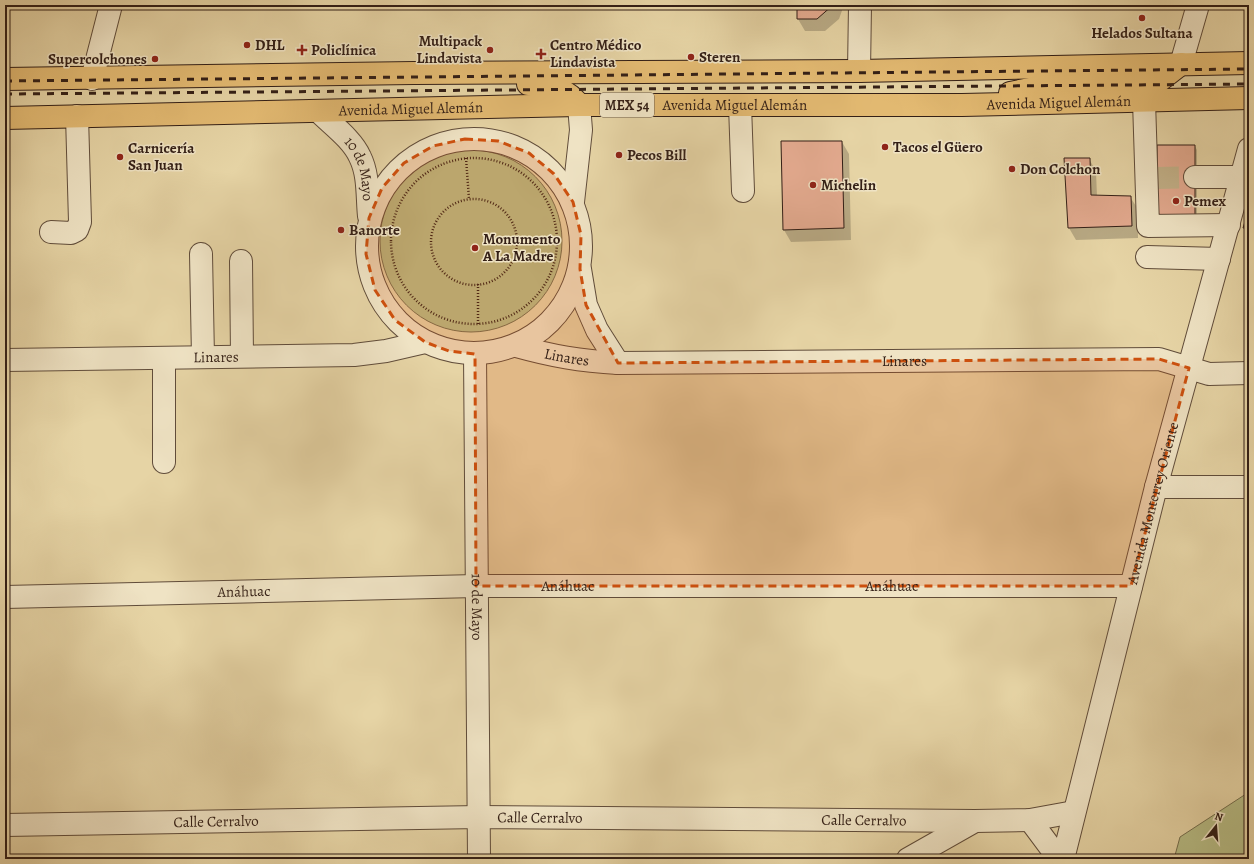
<svg xmlns="http://www.w3.org/2000/svg" width="1254" height="864" viewBox="0 0 1254 864" font-family="Alegreya,serif">
<rect width="100%" height="100%" fill="#e6d4a5"/>
<filter id="stains"><feTurbulence type="fractalNoise" baseFrequency=".005" numOctaves="4"/><feColorMatrix values="0 0 0 0 .2 0 0 0 0 .09 0 0 0 0 .02 0 0 0 .5 -.17"/></filter>
<radialGradient id="worn" r=".72"><stop offset=".6" stop-color="#630" stop-opacity="0"/><stop offset="1" stop-color="#630" stop-opacity=".3"/></radialGradient>
<!-- green -->
<path fill="#b7bc85" stroke="#756e4e" d="M380 241a91 91 0 1 1 182 0a91 91 0 1 1-182 0Z
M1249,792V859H1174L1180,837Z"/>
<!-- shadow -->
<path fill="#0003" d="M798,5H844L839,19L825,31H805L798,19Z
M842,142L849,154L851,240L791,242L784,230Z
M1195,146L1197,150V227L1158,223Z
M1089,159L1096,171L1097,197H1130L1138,209V238L1076,240L1069,228Z
M1249,211V237L1244,228Z"/>
<!-- building -->
<path fill="#e2a98e" stroke="#331f16" d="M797,5H833L817,19H797Z
M781,141H842L844,228L783,230Z
M1157,145H1195V224L1157,223Z
M1064,158H1090L1091,195L1131,196L1132,226L1068,228Z
M1249,208V228H1243Z"/>
<g fill="none" stroke-linecap="round" stroke-linejoin="round">
<!-- minor-tunnel -->
<path stroke="#c2b088" stroke-width="22" stroke-dasharray="22 11" stroke-linecap="butt" d="M1157,178L1195,177"/>
<!-- minor casing -->
<g stroke="#604c3a" stroke-width="24">
<g id="minor">
<path d="M1181,64L1198,5"/>
<path d="M859,71L860,5"/>
<path d="M92,79L111,5"/>
<path d="M1144,101L1148,226L1229,225"/>
<path d="M740,105L743,191"/>
<path id="s1" d="M318,111C332,125 352,139 360,157C369,175 367,197 369,216"/>
<circle cx="474" cy="246" r="107"/>
<path d="M1195,177H1241"/>
<path d="M573,202L581,130L579,105"/>
<path d="M51,232L71,233L77,230L80,222L77,116"/>
<path d="M201,254L203,357"/>
<path d="M1147,257L1219,259"/>
<path d="M241,261L242,356"/>
<path d="M580,269L586,305L597,330L618,363"/>
<path id="s2" d="M516,346C552,356 580,361 618,363L1159,359L1209,374L1249,373"/>
<path id="s3" d="M475,354L479,859"/>
<path d="M164,358V462"/>
<path id="s4" d="M5,360L354,355L386,351L425,342"/>
<path d="M1156,487H1249"/>
<path id="s5" d="M5,597L476,586H1131"/>
<path d="M1030,820L1059,859"/>
<path id="s6" d="M5,825L479,817L975,821L1030,820L1074,812"/>
<path d="M908,859L975,821"/>
<path id="s7" d="M1063,859L1156,487L1249,149"/>
</g>
</g>
<!-- highway casing -->
<g stroke="#331f16" stroke-width="24">
<g id="highway">
<path d="M5,79L413,73L859,71L1249,63"/>
<path d="M528,84C548,84 567,88 579,105"/>
<path d="M1010,93L1040,87L1129,85L1159,81L1181,64"/>
<path id="s8" d="M5,118L579,105H962L1249,98"/>
</g>
</g>
<!-- path -->
<path stroke="#331f16" stroke-width="2.5" stroke-dasharray="1 2" stroke-linecap="butt" d="M466,158L469,199
M391 241a83 83 0 1 1 166 0a83 83 0 1 1-166 0Z
M431 242a43 43 0 1 1 86 0a43 43 0 1 1-86 0Z
M478,284V325"/>
<!-- minor -->
<use href="#minor" stroke="#efe3c4" stroke-width="22"/>
<!-- highway -->
<use href="#highway" stroke="#e3ba72" stroke-width="22"/>
<!-- rail -->
<path stroke="#331f16" stroke-width="3" stroke-dasharray="7 7" stroke-linecap="butt" d="M5,81L1249,69
M5,94L1249,84"/>
</g>
<!-- marked area -->
<path fill="#cd500e" fill-opacity="0.2" stroke="#cd500e" stroke-width="3" stroke-dasharray="8 5" stroke-linejoin="round" d="M465,139L498,141L529,153L554,174L573,202L581,235L580,269L586,305L618,363L1159,359L1189,368L1131,586H476L475,354L449,351L425,342L395,320L375,290L366,254L369,218L382,188L404,163L433,146Z"/>
<!-- markers -->
<g fill="#8f2418" stroke="#efe3c4" stroke-width="1.5">
<circle cx="1142" cy="18" r="4"/>
<circle cx="247" cy="45" r="4"/>
<path d="M300 44h4v4h4v4h-4v4h-4v-4h-4v-4h4z"/>
<circle cx="490" cy="50" r="4"/>
<path d="M539 48h4v4h4v4h-4v4h-4v-4h-4v-4h4z"/>
<circle cx="691" cy="57" r="4"/>
<circle cx="155" cy="59" r="4"/>
<circle cx="885" cy="147" r="4"/>
<circle cx="619" cy="155" r="4"/>
<circle cx="120" cy="157" r="4"/>
<circle cx="1012" cy="169" r="4"/>
<circle cx="813" cy="185" r="4"/>
<circle cx="1176" cy="201" r="4"/>
<circle cx="341" cy="230" r="4"/>
<circle cx="475" cy="248" r="4"/>
</g>
<g text-anchor="middle" stroke-width="3" stroke-linejoin="round" paint-order="stroke">
<!-- shield labels -->
<rect fill="#efe3c4" stroke="#6b5a4a" stroke-width="1" x="600" y="93" width="54" height="24" rx="3"/>
<g font-size="14" font-weight="bold" fill="#331f16">
<text x="627" y="110">MEX 54</text>
</g>
<!-- poi labels -->
<g font-size="15" font-weight="bold" fill="#331f16" stroke="#efe3c4" text-anchor="start">
<text x="1142" y="38" text-anchor="middle">Helados Sultana</text>
<text x="482" y="46" text-anchor="end">Multipack<tspan x="482" dy="17">Lindavista</tspan></text>
<text x="255" y="50">DHL</text>
<text x="550" y="50">Centro Médico<tspan x="550" dy="17">Lindavista</tspan></text>
<text x="311" y="55">Policlínica</text>
<text x="699" y="62">Steren</text>
<text x="147" y="64" text-anchor="end">Supercolchones</text>
<text x="893" y="152">Tacos el Güero</text>
<text x="128" y="153">Carnicería<tspan x="128" dy="17">San Juan</tspan></text>
<text x="627" y="160">Pecos Bill</text>
<text x="1020" y="174">Don Colchon</text>
<text x="821" y="190">Michelin</text>
<text x="1184" y="206">Pemex</text>
<text x="349" y="235">Banorte</text>
<text x="483" y="244">Monumento<tspan x="483" dy="17">A La Madre</tspan></text>
</g>
<!-- street labels -->
<g font-size="15" fill="#331f16" stroke="#efe3c4">
<text dy="5" stroke="none"><textPath href="#s8" startOffset="1054">Avenida Miguel Alemán</textPath></text>
<text dy="5" stroke="none"><textPath href="#s8" startOffset="730">Avenida Miguel Alemán</textPath></text>
<text dy="5" stroke="none"><textPath href="#s8" startOffset="406">Avenida Miguel Alemán</textPath></text>
<text dy="5" stroke="none"><textPath href="#s1" startOffset="74">10 de Mayo</textPath></text>
<text dy="5" stroke="none"><textPath href="#s2" startOffset="52">Linares</textPath></text>
<text dy="5" stroke="none"><textPath href="#s4" startOffset="211">Linares</textPath></text>
<text dy="5" stroke="none"><textPath href="#s2" startOffset="390">Linares</textPath></text>
<text dy="5" stroke="none"><textPath href="#s7" startOffset="367">Avenida Monterrey Oriente</textPath></text>
<text dy="5" stroke="none"><textPath href="#s5" startOffset="563">Anáhuac</textPath></text>
<text dy="5" stroke="none"><textPath href="#s5" startOffset="887">Anáhuac</textPath></text>
<text dy="5" stroke="none"><textPath href="#s5" startOffset="239">Anáhuac</textPath></text>
<text dy="5" stroke="none"><textPath href="#s3" startOffset="253">10 de Mayo</textPath></text>
<text dy="5" stroke="none"><textPath href="#s6" startOffset="535">Calle Cerralvo</textPath></text>
<text dy="5" stroke="none"><textPath href="#s6" startOffset="859">Calle Cerralvo</textPath></text>
<text dy="5" stroke="none"><textPath href="#s6" startOffset="211">Calle Cerralvo</textPath></text>
</g>
</g>
<!-- margin -->
<rect width="1254" height="864" fill="none" stroke="#e6d4a5" stroke-width="20"/>
<rect x="6" y="6" width="1242" height="852" fill="none" stroke="#331f16" stroke-width="2"/>
<rect x="10" y="10" width="1234" height="844" fill="none" stroke="#331f16"/>
<!-- north arrow -->
<g transform="translate(1216 826) rotate(17)" stroke="#efe3c4" stroke-width="3" paint-order="stroke">
<path d="M0-3L7 15L0 10L-7 15Z" fill="#331f16"/>
<text y="-6" font-size="11" font-weight="bold" text-anchor="middle" fill="#331f16">N</text>
</g>
<rect width="100%" height="100%" filter="url(#stains)"/>
<rect width="100%" height="100%" fill="url(#worn)"/>
</svg>
